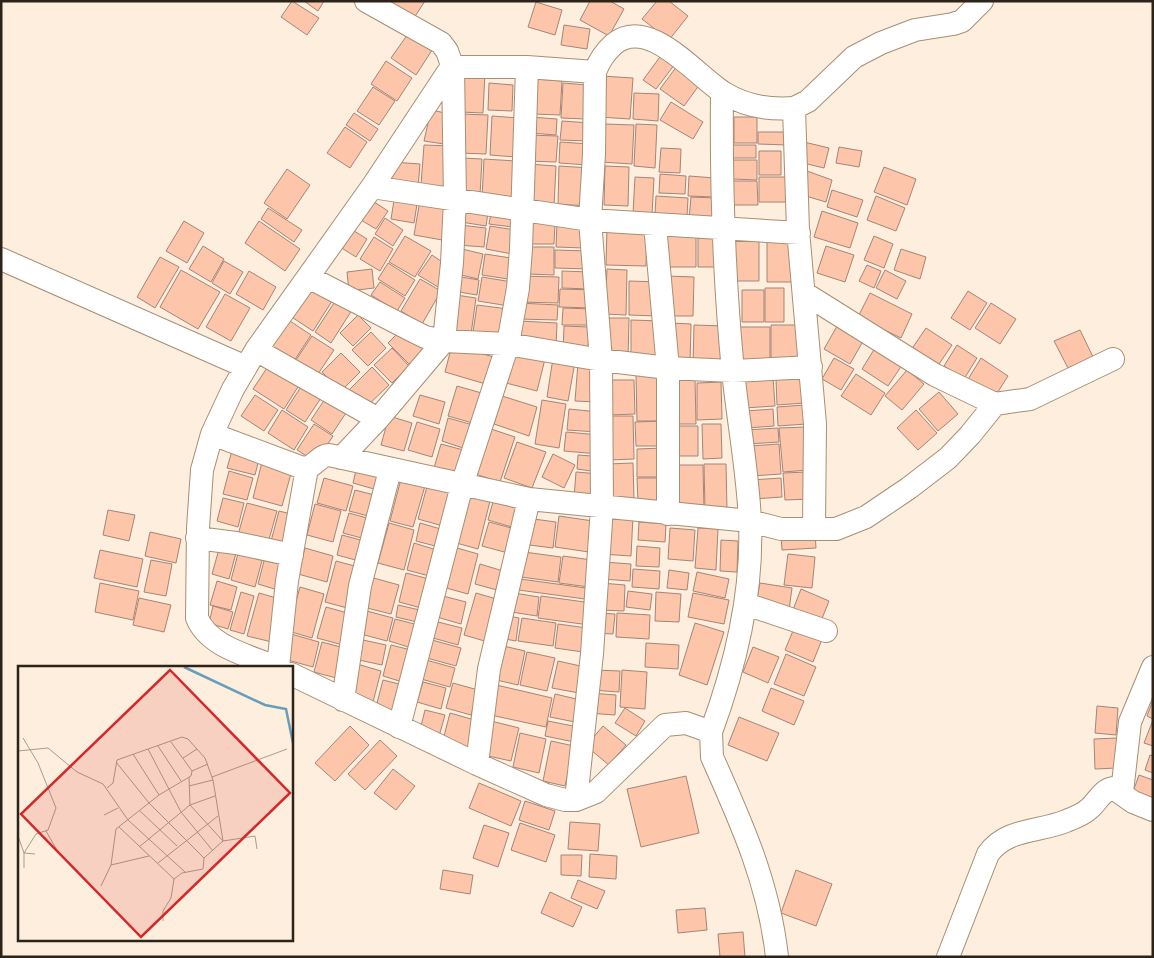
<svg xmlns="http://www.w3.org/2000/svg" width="1154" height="958" viewBox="0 0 1154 958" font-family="Literata,serif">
<rect width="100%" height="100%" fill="#fdeedd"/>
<!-- building -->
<path fill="#fdc5aa" stroke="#a68576" d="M292,1L319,18L307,35L281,17Z
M304,1H324L318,11Z
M391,1H425L412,21L389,5Z
M590,1H610L624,9L609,36L580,20Z
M657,1H669L688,16L669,40L642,19Z
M536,2L562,10L555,35L528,27Z
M564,25L590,29L587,49L561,45Z
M410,31L434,47L416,75L391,58Z
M665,50L678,60L656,89L643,80Z
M386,61L412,78L397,101L371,84Z
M677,66L700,84L684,106L660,89Z
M462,72L485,73L483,113L460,112Z
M601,76L633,78L630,119L599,117Z
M535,79L562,81L560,115L534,114Z
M489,83L513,85L512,111L488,110Z
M563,83L588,85L586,119L561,118Z
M373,87L395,101L379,125L357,111Z
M634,93L659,94L658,121L633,119Z
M671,102L703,122L693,139L660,120Z
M431,110L450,114L444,144L424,141Z
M354,113L378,129L370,141L346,125Z
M461,114L488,115L486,154L459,153Z
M492,116L519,118L516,157L490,155Z
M531,117L557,119L556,135L530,133Z
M734,117H757V143H734Z
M562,121L590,123L589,141L560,140Z
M604,124L634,125L632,164L601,162Z
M636,124L657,125L655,168L634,166Z
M345,127L367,142L350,168L327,153Z
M758,132H787V145L758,144Z
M528,135L558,136L556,162L527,161Z
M560,142L590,144L589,165L559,163Z
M804,142L829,148L824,168L799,162Z
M424,145L452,146L450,187L421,185Z
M730,145H756V158H730Z
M839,147L862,151L859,167L836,163Z
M661,148L681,149L680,173L659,172Z
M759,151H781V175H759Z
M462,158L482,159L480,195L460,194Z
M484,159L516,161L514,200L482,198Z
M732,160H757V180L732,179Z
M393,162L420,164L418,187L391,184Z
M528,164L556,166L554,206L526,204Z
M559,166L590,168L588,206L558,204Z
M605,166L629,167L628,206L604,205Z
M884,167L916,179L907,205L874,192Z
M287,169L310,185L287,219L264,203Z
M807,171L832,180L826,202L799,194Z
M660,174L686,176L685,194L659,193Z
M689,176L715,178L714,197L688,196Z
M635,177L654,178L652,215L633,214Z
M759,177H787V202H759Z
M732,181H757L758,205H732Z
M832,190L863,200L857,217L827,207Z
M395,194L418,198L414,223L391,219Z
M656,196L688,198L687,216L655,214Z
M876,196L905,208L896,231L867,220Z
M691,197L715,198L714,221L689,220Z
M368,198L388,211L376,229L356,217Z
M420,200L453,206L448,241L414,235Z
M464,202L489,206L486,226L461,222Z
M268,208L302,230L294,242L261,219Z
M492,208L515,212L513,227L489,224Z
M822,211L858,223L850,248L814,237Z
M385,218L403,230L393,246L375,234Z
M184,221L204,233L187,263L166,251Z
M259,221L300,249L285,271L245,243Z
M528,221L555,222L554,244H527Z
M557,223L584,224V248L556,247Z
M460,225L486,228L484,247L458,245Z
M490,226L515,230L512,254L486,249Z
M607,228L647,230L646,266L606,265Z
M351,229L367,239L356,257L340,247Z
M405,236L431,251L415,277L389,262Z
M666,236L696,237V267H666Z
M874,236L893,244L884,268L864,260Z
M374,237L393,249L380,271L360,259Z
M767,237H795V282H767Z
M698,238H717L716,267H698Z
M730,238L759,239V281H730Z
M203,246L224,259L211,282L189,269Z
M826,246L854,255L845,282L817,273Z
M529,247H554V275L528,274Z
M462,249L483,254L478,279L457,274Z
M901,249L926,257L920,279L894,270Z
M555,250L589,251L588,269L555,268Z
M485,254L511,258L508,279L482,275Z
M432,255L451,268L438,287L418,275Z
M160,257L179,267L155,308L137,297Z
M224,261L243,272L230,294L212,283Z
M388,263L415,280L405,296L378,279Z
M867,265L881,271L874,288L859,281Z
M372,269L374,288L349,291L347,272Z
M607,269L627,270L626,315L605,314Z
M181,270L220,292L198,329L160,307Z
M885,270L906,281L897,299L876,288Z
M249,271L276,287L263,310L236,294Z
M562,271L590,272L589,289L562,288Z
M455,276L479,280L477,295L453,291Z
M520,276L559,277L558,303L520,302Z
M666,276L694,277L693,316H665Z
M482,277L512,282L509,306L478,301Z
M420,279L441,291L422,324L401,311Z
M309,281L334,298L313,331L287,314Z
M629,281L658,282L657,316L629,315Z
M380,282L405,298L397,311L371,295Z
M765,288H784V322H765Z
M560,289L594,290L593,308L559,307Z
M742,290H764V322H742Z
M968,291L987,303L970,330L951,318Z
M870,293L912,314L901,338L858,317Z
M225,294L250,308L231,341L206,327Z
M456,295L476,298L471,334L450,331Z
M336,300L352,310L331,343L315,332Z
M519,303L558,305L557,320L519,319Z
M991,303L1016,319L1000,344L975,328Z
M477,305L508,309L503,337L473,332Z
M563,308L593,309L592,325H562Z
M358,315L371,328L353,346L340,333Z
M606,318H629L628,358L605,357Z
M287,319L311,335L292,364L269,348Z
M631,320L661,321L660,360L631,359Z
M519,321L557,323L556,346L519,345Z
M840,321L866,336L850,364L824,349Z
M671,323L691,324L690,365L670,364Z
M694,325L724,326L723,366L693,365Z
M771,325H798V365H771Z
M564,326L589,327L588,351H563Z
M404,327L428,351L412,367L388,343Z
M739,327H770V367L738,366Z
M926,328L952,345L937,367L911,350Z
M1080,330L1093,357L1068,368L1054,341Z
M371,332L386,348L368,366L352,350Z
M312,336L334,350L316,377L294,363Z
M452,345L497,358L489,385L445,372Z
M957,345L977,358L964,379L944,366Z
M392,348L409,366L392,383L374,365Z
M875,348L902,365L888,386L862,369Z
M513,352L545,359L537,391L506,383Z
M341,353L360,372L341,391L322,372Z
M553,358L575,362L568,401L547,397Z
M834,358L854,369L841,390L822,379Z
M981,358L1008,376L994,398L967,381Z
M271,362L301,382L284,409L253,389Z
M578,363L600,364L597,402L575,401Z
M372,367L389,385L364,409L347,392Z
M907,370L924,384L902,410L885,396Z
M660,374L662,421H637L636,375Z
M856,374L885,393L871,415L841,396Z
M773,377L775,406L744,408L742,379Z
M803,377L805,403L777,405L776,379Z
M306,379L325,392L305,422L286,410Z
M670,379H695L696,424H671Z
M608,380H634L635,414L609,415Z
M721,382L722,419L697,420V383Z
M457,386L485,394L476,424L448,416Z
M939,392L958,414L938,431L919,409Z
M329,393L350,407L332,434L311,420Z
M255,395L278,410L264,431L241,416Z
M420,395L445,402L439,424L413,416Z
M502,396L537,407L529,436L494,424Z
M542,400L566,404L559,448L535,444Z
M805,405L806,424L778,426L777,407Z
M569,409L599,412L598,432L567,430Z
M773,409L774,426L747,428L746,411Z
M282,410L308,427L294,450L268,433Z
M916,410L937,433L918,450L897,428Z
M389,416L412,423L404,451L381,445Z
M608,416H633L634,459L609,460Z
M448,418L473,425L466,449L442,441Z
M663,421V446H636L635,422Z
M417,422L440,429L432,457L408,450Z
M314,424L333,436L316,462L297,450Z
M702,424H721L722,458L703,459Z
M671,426H698V456H672Z
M806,427L809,470L783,472L779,428Z
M488,428L515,437L500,482L472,473Z
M778,428L779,442L747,444L746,430Z
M566,432L600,435L599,454L564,451Z
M517,442L546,452L532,488L504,478Z
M441,444L467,451L459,476L434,468Z
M779,444L781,474L752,476L750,446Z
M663,448L664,477H637V449Z
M232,451L259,459L255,475L227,468Z
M553,454L575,465L564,488L542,477Z
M578,455L592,456L591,471L577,469Z
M262,462L292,470L282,506L253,498Z
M633,463L634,500L608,501L607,464Z
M704,464H726L727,510L705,511Z
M674,465H703L704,511L675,512Z
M357,466L386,474L381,491L353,483Z
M229,471L253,478L247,500L223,494Z
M576,472L600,474L598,500L574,498Z
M808,472L810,499L785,500L783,473Z
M324,478L353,486L346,511L317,503Z
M637,478H663L664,502H638Z
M781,478L782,497L753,499L751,480Z
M401,479L425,486L413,527L390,521Z
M428,483L452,490L443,526L418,519Z
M355,490L382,497L376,518L349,511Z
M462,493L490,501L478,549L449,541Z
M223,498L244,503L238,527L217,521Z
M493,502L520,509L515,528L488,520Z
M247,503L277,511L268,543L238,535Z
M315,504L341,511L333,542L307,535Z
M108,510L135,515L129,541L103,535Z
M279,511L299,516L290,550L270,545Z
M349,513L374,520L369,540L343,533Z
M604,515L633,516L631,556L601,554Z
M559,516L593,521L589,552L555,547Z
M526,518L556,522L553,548L522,544Z
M489,522L515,529L508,553L482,546Z
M639,522L666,524L665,542L638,540Z
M389,523L414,530L404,570L378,563Z
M420,523L444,530L439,547L416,541Z
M670,528L695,530L693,561L668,559Z
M698,528L718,529L716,570L695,568Z
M150,532L181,539L176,563L145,556Z
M815,533L816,548L782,550L781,536Z
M342,535L368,542L363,562L337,555Z
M721,540L738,541L737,572L720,571Z
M414,543L440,551L433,577L407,570Z
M240,546L264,553L255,587L231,580Z
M450,546L478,554L468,594L439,586Z
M637,546L660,548L659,567L636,566Z
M305,548L333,556L327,582L298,574Z
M219,549L236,553L229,579L212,574Z
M100,550L143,559L137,587L94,578Z
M524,552L561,557L558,582L521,577Z
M788,554L815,557L812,588L784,585Z
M563,556L592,560L589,587L559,583Z
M265,557L288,563L281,591L258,584Z
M151,560L172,564L166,596L144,592Z
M336,561L362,568L351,609L325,602Z
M603,562L631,564L630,581L602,579Z
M480,564L503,571L497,590L475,584Z
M633,569L660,571L659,589L632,587Z
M669,570L689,573L687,590L667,588Z
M697,572L729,579L725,598L693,591Z
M406,573L433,580L425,609L399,602Z
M370,577L399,585L391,614L363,607Z
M513,578L586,588L585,599L511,589Z
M217,581L237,587L231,610L210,605Z
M100,583L139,591L133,620L95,612Z
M601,583L625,585L624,611L600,610Z
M760,583L792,588L789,610L756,605Z
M300,587L324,594L312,638L288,631Z
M801,589L829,601L819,626L791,615Z
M628,591L652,594L650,610L626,607Z
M241,592L254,596L244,634L230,630Z
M508,592L539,597L537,616L505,611Z
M656,592L681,594L679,622L655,621Z
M259,593L283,600L272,642L247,636Z
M476,593L500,600L488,642L464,635Z
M693,593L729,600L724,624L688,617Z
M443,596L466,602L461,624L437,617Z
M541,596L592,603L589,625L538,618Z
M139,598L171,605L164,632L133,625Z
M398,605L424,611L421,623L396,617Z
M213,606L233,612L228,629L209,623Z
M326,607L351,614L343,645L317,638Z
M363,610L393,618L387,641L357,633Z
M597,613L615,614L613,634L596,633Z
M617,613L650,615L649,639L616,637Z
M503,615L519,618L516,641L500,638Z
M522,618L556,623L553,646L518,641Z
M395,619L422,626L415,649L389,641Z
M438,622L462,628L458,645L433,638Z
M695,623L724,632L707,685L679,675Z
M558,624L587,628L583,652L555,648Z
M795,626L823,637L813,662L785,650Z
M291,634L319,642L313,667L284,659Z
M363,640L386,645L382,665L359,660Z
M432,640L461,648L456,666L427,658Z
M322,642L348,649L340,679L314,672Z
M646,643L679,645L678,669L645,667Z
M391,645L415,651L406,683L383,676Z
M499,645L525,651L518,685L492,679Z
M753,647L779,657L768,683L743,672Z
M527,652L555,658L547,691L520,685Z
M786,654L816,667L804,696L774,684Z
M426,660L455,668L450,687L421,679Z
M558,661L585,667L579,693L552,688Z
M357,664L381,671L373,702L349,695Z
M593,670L620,671L619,692L592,690Z
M622,670L647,672L645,709L620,707Z
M383,680L407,686L400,713L376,707Z
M423,682L446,688L441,709L417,702Z
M453,683L478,690L471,715L446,708Z
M492,684L552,698L546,727L486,714Z
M771,688L804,701L794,725L762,711Z
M590,693L616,695L615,715L588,713Z
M555,694L585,701L580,723L550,717Z
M1153,700V719L1147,716Z
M1097,706L1118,708L1116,735L1095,733Z
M625,708L645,721L636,736L615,723Z
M425,710L445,715L438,740L419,734Z
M450,713L478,721L470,752L442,744Z
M739,717L779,733L767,761L728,745Z
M1153,720V746L1144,743Z
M491,721L519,728L511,761L484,755Z
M548,721L583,728L579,743L545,736Z
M350,726L369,745L335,781L315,763Z
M603,726L626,745L609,765L586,746Z
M520,733L546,739L539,773L513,767Z
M1117,738V768L1095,769L1094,739Z
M380,740L397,756L365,790L348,774Z
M551,741L574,746L565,786L543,781Z
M1150,755L1153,756V773L1145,770Z
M393,769L415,786L396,810L374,793Z
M1139,775L1153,780V800L1133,792Z
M686,776L699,833L641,847L627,789Z
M479,783L521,801L511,826L469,808Z
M525,801L555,811L549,830L519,820Z
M570,822L600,824L598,851L568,849Z
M520,823L555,835L546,862L511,850Z
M484,825L509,833L498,867L473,858Z
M590,854L617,856L616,879L589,877Z
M561,855H582L581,876L561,875Z
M443,870L473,875L470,894L440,889Z
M796,870L832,884L816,926L781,913Z
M578,880L605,891L597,909L571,898Z
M550,892L582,907L573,927L541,913Z
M705,908L707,930L678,933L676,910Z
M743,932L745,957H720L718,934Z"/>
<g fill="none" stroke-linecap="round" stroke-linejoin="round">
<!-- minor casing -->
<g stroke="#a68f75" stroke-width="24">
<path id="minor" d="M722,92C721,186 724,279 733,371C738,421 748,471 750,522C753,594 736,664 711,732L712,757C742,824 769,884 777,957
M372,187L590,220L799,233
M655,225L668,368V514
M1,259L246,367
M308,277L413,331L425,337L444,341L452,263L455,199L453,68L447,51L441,43L366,1
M804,293L935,375L995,404L1030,399L1113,359
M256,350L378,419
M212,434L303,468C315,468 319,455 329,455L529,499L750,521L781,529H836L866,517L909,488L948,458L970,435L995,404
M341,458L378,419L444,341L508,344L601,360L668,368L733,371L811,367
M814,529L815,424L798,230L794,108L808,101L854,57L881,43L915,30L953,24L962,21L982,1
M197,538L236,543L292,555
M746,604L826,631
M275,667C248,655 209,647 197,618L198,528L202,470L212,434L233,389L256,350L372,187L448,72L457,67H527L595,72C599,61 605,52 614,44C649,15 696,76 724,93C745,106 770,110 794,108
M278,667L287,581L307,468
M291,674L477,764L546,795L565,800H576L596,792L665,725L686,723L711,732
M343,700L360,586L390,470
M399,727L462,485L508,344L518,288L521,249L527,67
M477,764L489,669L529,499
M1122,792L1130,722L1153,667
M576,800L592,654L602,507L601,360L590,220L594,154L595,72
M948,957L988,854C1006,828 1040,832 1066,821C1074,818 1084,814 1090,808C1098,801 1102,790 1113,788L1133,802L1153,810"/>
</g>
<!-- minor -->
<use href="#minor" stroke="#fff" stroke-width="22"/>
</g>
<!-- overview -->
<g transform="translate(18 666)">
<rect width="275" height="275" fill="#fdeedd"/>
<path fill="none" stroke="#669ebb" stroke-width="2.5" d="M166,1L247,39L268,43L275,77"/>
<path fill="none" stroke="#a99d8f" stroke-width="1" d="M5,72L20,97L38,142L30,164L18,168L6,187V202M153,76L174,105M140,80L163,115M130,83L163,146L195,185M0,85L30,82L59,106L85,118L110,154L167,206M115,88L141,129M165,92L179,83M98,96L131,137L186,192M194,111L269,83M171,120L195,114M89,122L95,117L99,94L164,71L170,73L187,92L195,114L205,175L186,192L185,203L164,207L156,213M197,130L172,139L205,175L237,170L239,183M121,144L159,180M86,149L100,142M101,161L156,213L153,232L145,245V255M28,165L40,186M0,170L6,187L17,188M121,181L172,139L171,111M140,197L200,150M93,199L98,163L141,129L173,110L174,105L190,98M83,220L93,199L131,190"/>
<path fill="#d62828" fill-opacity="0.15" stroke="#d62828" stroke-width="2.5" d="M152,4L272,127L123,271L3,148Z"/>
<rect width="275" height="275" fill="none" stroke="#2c2319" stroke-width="2.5"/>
</g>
<!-- border -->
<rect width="1154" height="958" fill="none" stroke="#2c2319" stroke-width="5"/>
</svg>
